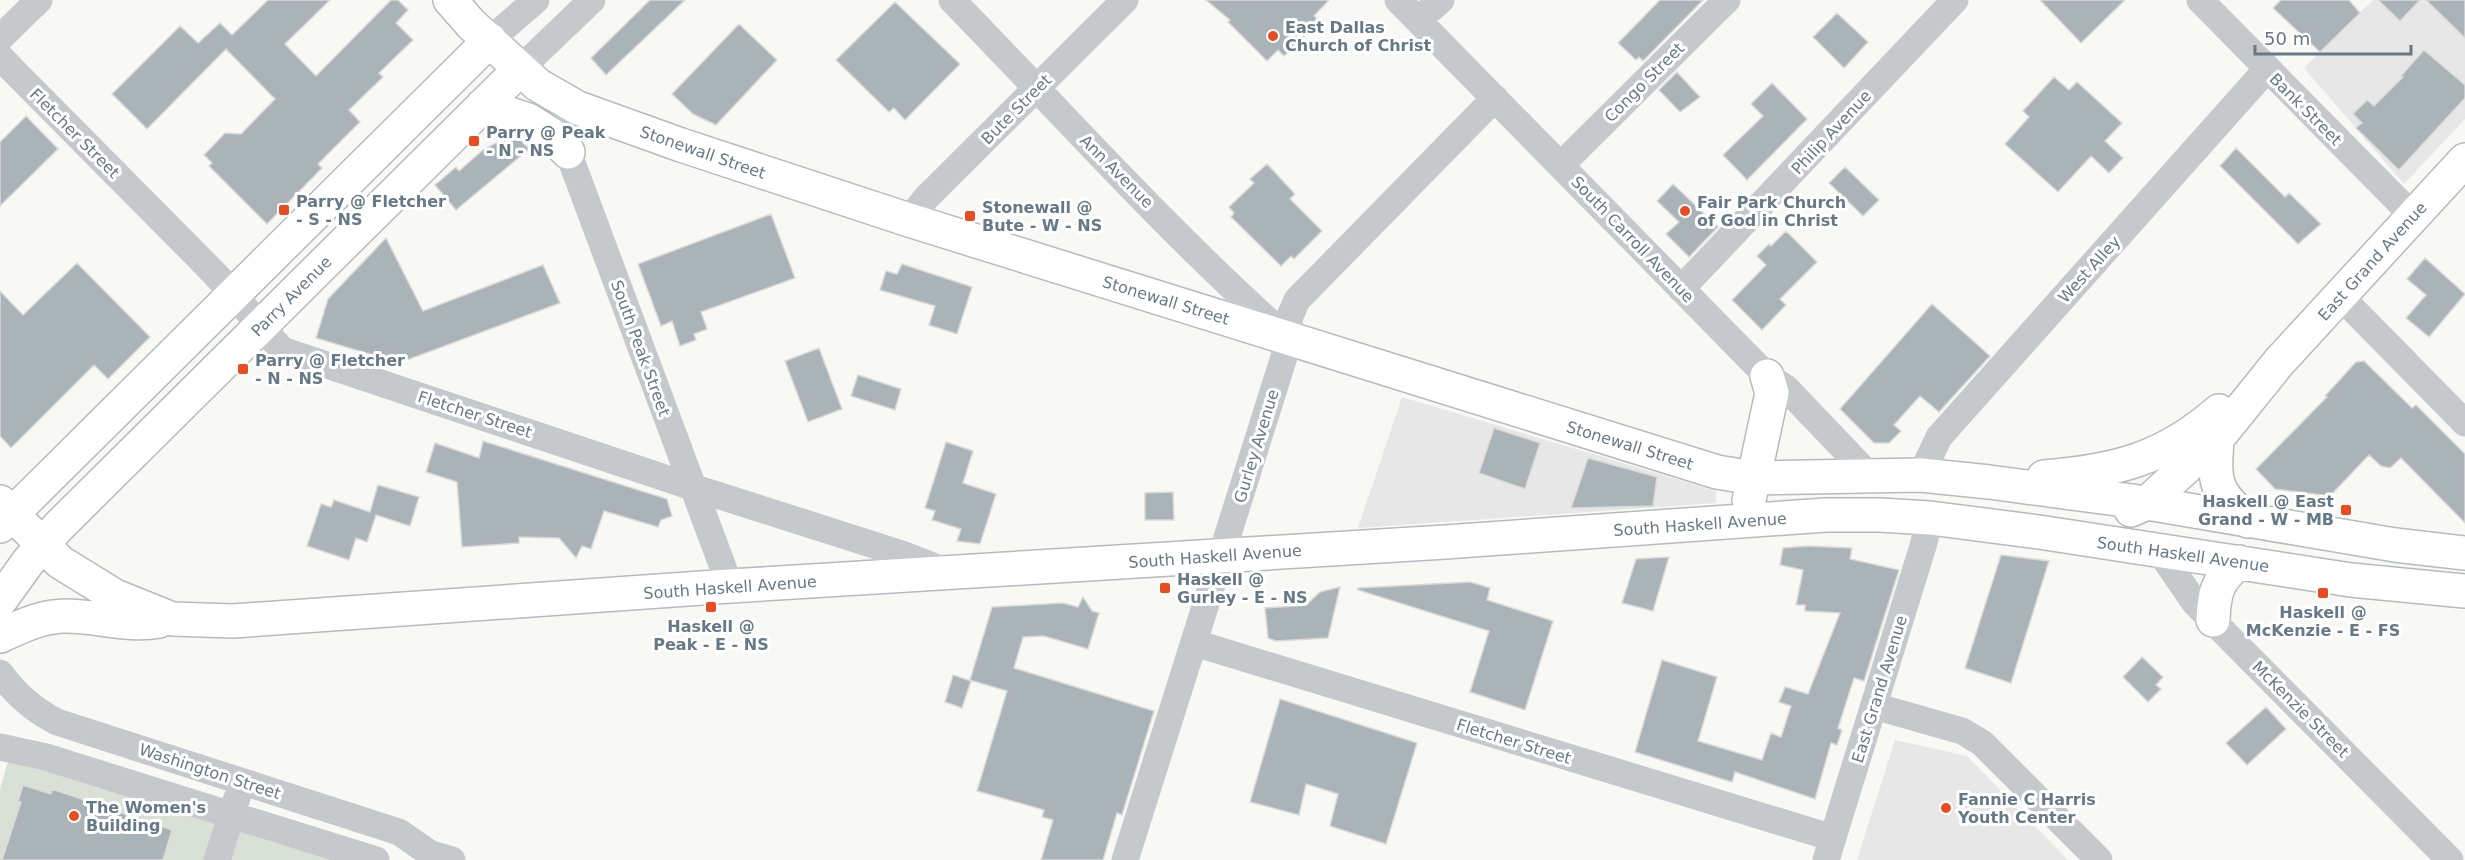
<svg xmlns="http://www.w3.org/2000/svg" width="2465" height="860" viewBox="0 0 2465 860" font-family="'DejaVu Sans',sans-serif">
<rect width="100%" height="100%" fill="#f8f8f5"/>
<!-- built -->
<path fill="#e6e7e6" d="M2373,0H2465V119L2404,184L2304,68Z
M1402,397L1716,491V503L1358,528Z
M1895,740L1967,756L2068,860H1857Z"/>
<!-- green -->
<path fill="#d9e0d6" d="M9,758L367,860H0V789Z"/>
<!-- building -->
<path fill="#aab3b8" stroke="#dadad7" stroke-width="1.5" d="M268,0H330L285,44L316,76L391,0H398L408,10L396,23L413,40L379,73L383,77L349,110L360,122L318,164L322,168L267,224L209,166L212,163L204,155L225,133L241,134L275,99L226,49L147,129L112,94L180,26L198,43L220,23L232,35Z
M650,0H685L606,75L591,58Z
M1206,0H1329L1314,16L1320,21L1284,56L1278,50L1267,61L1228,22L1230,20Z
M1660,0H1703L1643,61L1639,57L1636,60L1618,43Z
M2040,0H2125L2081,43Z
M2281,0H2349L2360,13L2320,52L2273,8Z
M2378,0H2420L2400,21Z
M2426,0H2465V38Z
M895,2L960,64L905,120L894,108L889,112L836,60Z
M1837,13L1868,42L1844,68L1813,37Z
M739,24L777,60L716,125L693,114L672,94Z
M2424,50L2465,85V98L2399,170L2356,128L2362,123L2353,114L2367,100L2374,106L2403,77L2401,76Z
M1677,72L1700,97L1680,112L1659,90Z
M2054,77L2069,90L2077,82L2122,123L2105,141L2123,158L2109,173L2091,156L2058,192L2005,144L2029,117L2023,111Z
M1772,83L1807,119L1747,180L1723,155L1763,116L1751,104Z
M26,116L58,149L0,206V142Z
M519,138L529,149L456,210L435,185L456,167L459,171L483,150L503,139Z
M2236,148L2285,197L2289,193L2321,224L2298,244L2220,166Z
M1267,164L1295,194L1290,199L1322,231L1294,259L1291,256L1281,266L1231,217L1234,213L1229,207L1254,183L1250,179Z
M1845,167L1879,200L1863,216L1829,183Z
M1673,184L1718,227L1689,257L1666,234L1679,222L1657,201Z
M771,214L795,278L701,312L707,329L694,334L696,340L680,346L672,321L661,326L638,264Z
M1786,231L1817,262L1780,299L1786,305L1762,330L1732,300L1766,265L1757,256L1769,244L1771,246Z
M386,238L423,311L543,265L560,303L399,363L316,338L328,299Z
M2425,258L2465,294L2429,337L2406,318L2426,295L2407,279Z
M77,263L150,337L108,379L94,365L11,448L0,436V291L23,315Z
M902,264L972,287L957,334L929,325L935,306L880,290L886,271L897,274Z
M1932,304L1990,356L1939,412L1920,396L1894,425L1901,431L1889,443H1874L1840,409Z
M819,348L842,409L808,422L785,361Z
M2364,361L2412,408L2416,405L2465,454V523L2401,458L2390,468L2381,466L2369,455L2330,496L2275,489L2256,469L2327,397L2325,396L2356,362Z
M858,375L901,389L895,410L851,396Z
M1494,428L1540,443L1525,489L1479,473Z
M483,441L667,499L672,516L661,520L658,527L604,511L591,549L582,546L576,558L559,538L519,537V543L462,547L457,482L426,472L435,443L479,458Z
M946,442L973,451L963,483L996,494L980,544L957,541L961,529L932,520L935,511L925,508Z
M1588,458L1657,477L1653,506L1571,508Z
M378,485L419,497L410,526L376,515L367,542L356,538L349,560L307,546L321,504L331,507L334,500L370,512Z
M1173,492L1174,520H1145V493Z
M1807,546L1852,548L1850,559L1899,570L1864,681L1854,678L1838,728L1842,730L1837,745L1831,743L1815,799L1735,772L1732,782L1635,752L1662,660L1717,677L1698,741L1762,760L1771,733L1781,737L1791,706L1779,702L1785,687L1808,694L1840,613L1805,611V605H1796L1803,570L1780,565L1783,548Z
M2001,555L2049,561L2011,683L1965,668Z
M1669,557L1653,611L1622,603L1636,559Z
M1470,582L1490,588L1487,600L1553,621L1525,710L1470,692L1489,631L1358,590V588Z
M1340,587L1328,638L1276,641L1268,638L1265,608L1306,605L1320,592Z
M1083,597L1092,611L1099,613L1088,649L1044,636L1023,637L1014,668L1154,711L1122,815L1117,813L1103,860H1041L1053,820L1042,817L1044,810L977,791L1007,691L970,680L992,607L1063,603L1078,607Z
M2142,657L2163,677L2156,685L2161,689L2148,702L2123,677Z
M953,675L971,681L962,708L945,702Z
M1280,699L1417,743L1386,844L1330,826L1338,794L1306,784L1299,815L1250,802Z
M2266,707L2286,729L2247,765L2226,743Z
M23,785L51,794L52,789L172,830L163,860H2L21,802L18,801Z"/>
<g fill="none" stroke-linecap="round" stroke-linejoin="round">
<!-- major casing -->
<g stroke="#b6bbbe" stroke-width="36">
<path id="major" d="M450,0L471,24L538,85L578,108L681,145L909,220L1717,472L1753,478L1921,475L1989,482L2147,503L2395,545L2465,553
M483,105L528,120L550,134L568,152
M2217,439C2214,484 2214,490 2248,521
M2044,477C2116,471 2164,459 2219,411
M1749,500L1772,393L1767,376
M0,502L60,562L115,596L172,619L233,621L730,586L1445,542L1826,515H1880L1930,518L2039,532L2351,580L2465,591
M2131,510L2147,503L2217,439L2279,362L2465,160
M0,526L490,40
M0,601L28,562L58,527L520,69
M2213,620C2214,592 2217,581 2239,562
M0,636C22,626 42,616 66,616C98,616 128,627 159,621"/>
</g>
<!-- minor -->
<path stroke="#c5c9cc" stroke-width="27" d="M952,0C1062,113 1167,231 1285,336
M1398,0L1767,376L1786,388L1870,476
M2200,0L2413,216
M1418,20L1441,0
M0,38L39,0
M490,40L536,0
M0,57L216,275L282,350L692,487L902,554L948,572
M520,69L592,0
M578,108L568,132V152L730,586
M1561,165L1727,0
M909,220L926,198L1125,0
M1681,289L1955,0
M2340,296L2465,423
M1921,475L1939,437L2267,69
M2160,552L2195,603L2450,860
M1195,643L1833,838
M0,673C16,695 33,710 57,722L399,832L431,854L452,860
M1874,706L1962,731L1982,743L2099,860
M0,747L46,757L376,860
M217,860L237,798
M1125,860L1284,357L1290,316L1297,300L1495,98
M1826,860L1923,546L1930,518"/>
<!-- major -->
<use href="#major" stroke="#fff" stroke-width="33"/>
</g>
<!-- markers -->
<g fill="#ea4c22" stroke="#fff" stroke-width="2">
<circle cx="1273" cy="36" r="6"/>
<rect x="468" y="135" width="12" height="12" rx="3"/>
<rect x="278" y="204" width="12" height="12" rx="3"/>
<circle cx="1685" cy="211" r="6"/>
<rect x="964" y="210" width="12" height="12" rx="3"/>
<rect x="237" y="363" width="12" height="12" rx="3"/>
<rect x="2340" y="504" width="12" height="12" rx="3"/>
<rect x="1159" y="582" width="12" height="12" rx="3"/>
<rect x="2317" y="587" width="12" height="12" rx="3"/>
<rect x="705" y="601" width="12" height="12" rx="3"/>
<circle cx="1946" cy="808" r="6"/>
<circle cx="74" cy="816" r="6"/>
</g>
<g text-anchor="middle" stroke-width="6" stroke-linejoin="round" paint-order="stroke">
<!-- poi labels -->
<g font-size="16" font-weight="bold" fill="#667987" stroke="#fff" text-anchor="start">
<text x="1285" y="33">East Dallas<tspan x="1285" dy="18">Church of Christ</tspan></text>
<text x="486" y="138">Parry @ Peak<tspan x="486" dy="18">- N - NS</tspan></text>
<text x="296" y="207">Parry @ Fletcher<tspan x="296" dy="18">- S - NS</tspan></text>
<text x="1697" y="208">Fair Park Church<tspan x="1697" dy="18">of God in Christ</tspan></text>
<text x="982" y="213">Stonewall @<tspan x="982" dy="18">Bute - W - NS</tspan></text>
<text x="255" y="366">Parry @ Fletcher<tspan x="255" dy="18">- N - NS</tspan></text>
<text x="2334" y="507" text-anchor="end">Haskell @ East<tspan x="2334" dy="18">Grand - W - MB</tspan></text>
<text x="1177" y="585">Haskell @<tspan x="1177" dy="18">Gurley - E - NS</tspan></text>
<text x="2323" y="618" text-anchor="middle">Haskell @<tspan x="2323" dy="18">McKenzie - E - FS</tspan></text>
<text x="711" y="632" text-anchor="middle">Haskell @<tspan x="711" dy="18">Peak - E - NS</tspan></text>
<text x="1958" y="805">Fannie C Harris<tspan x="1958" dy="18">Youth Center</tspan></text>
<text x="86" y="813">The Women's<tspan x="86" dy="18">Building</tspan></text>
</g>
<!-- street labels -->
<g font-size="16" fill="#667987" stroke="#fff">
<text transform="translate(1644 82) rotate(-45)" y="6">Congo Street</text>
<text transform="translate(1016 109) rotate(-45)" y="6">Bute Street</text>
<text transform="translate(2306 109) rotate(45)" y="6">Bank Street</text>
<text transform="translate(1831 132) rotate(-47)" y="6">Philip Avenue</text>
<text transform="translate(75 133) rotate(45)" y="6">Fletcher Street</text>
<text transform="translate(703 152) rotate(19)" y="6">Stonewall Street</text>
<text transform="translate(1117 171) rotate(45)" y="6">Ann Avenue</text>
<text transform="translate(1633 239) rotate(46)" y="6">South Carroll Avenue</text>
<text transform="translate(2372 261) rotate(-48)" y="6">East Grand Avenue</text>
<text transform="translate(2089 269) rotate(-48)" y="6">West Alley</text>
<text transform="translate(291 296) rotate(-45)" y="6">Parry Avenue</text>
<text transform="translate(1166 300) rotate(17)" y="6">Stonewall Street</text>
<text transform="translate(641 348) rotate(70)" y="6">South Peak Street</text>
<text transform="translate(475 414) rotate(18)" y="6">Fletcher Street</text>
<text transform="translate(1630 445) rotate(17)" y="6">Stonewall Street</text>
<text transform="translate(1256 446) rotate(-73)" y="6">Gurley Avenue</text>
<text transform="translate(1700 524) rotate(-4)" y="6">South Haskell Avenue</text>
<text transform="translate(2183 554) rotate(8)" y="6">South Haskell Avenue</text>
<text transform="translate(1215 556) rotate(-4)" y="6">South Haskell Avenue</text>
<text transform="translate(730 587) rotate(-4)" y="6">South Haskell Avenue</text>
<text transform="translate(1879 689) rotate(-73)" y="6">East Grand Avenue</text>
<text transform="translate(2301 709) rotate(45)" y="6">McKenzie Street</text>
<text transform="translate(1514 741) rotate(17)" y="6">Fletcher Street</text>
<text transform="translate(210 771) rotate(18)" y="6">Washington Street</text>
</g>
</g>
<!-- scale -->
<path d="M2255 45v9h156v-9" fill="none" stroke="#667987" stroke-width="3"/>
<text x="2264" y="45" font-size="18" fill="#667987" stroke="#ffffff" stroke-width="4.5" paint-order="stroke">50 m</text>
</svg>
